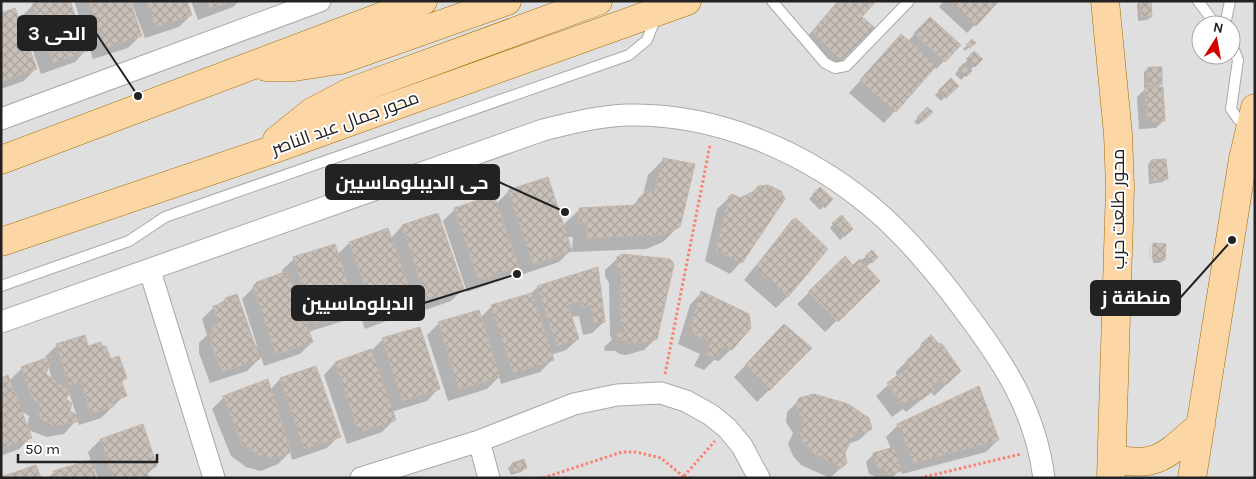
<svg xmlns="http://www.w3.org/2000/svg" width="1256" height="479" viewBox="0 0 1256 479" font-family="Karla,Cairo,sans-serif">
<defs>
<pattern id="building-cross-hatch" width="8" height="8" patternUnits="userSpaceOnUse" patternTransform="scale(1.25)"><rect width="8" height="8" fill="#c7bfb8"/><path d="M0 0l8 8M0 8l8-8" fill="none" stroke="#aba49e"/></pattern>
</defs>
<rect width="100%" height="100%" fill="#f2efe9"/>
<!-- residential -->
<path fill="#e0dfdf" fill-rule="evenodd" d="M1,1H1255V478H1ZM1201,25H1231V55H1201Z"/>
<!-- shadow -->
<path fill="#0003" fill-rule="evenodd" d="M74,1H129L140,36L128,48L93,59Z
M131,1H186L191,15L179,27L145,38Z
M191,1H239L233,7L198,20Z
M838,1L873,28L830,72L801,44Z
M944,1H997L967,33L939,7Z
M1140,1H1150L1151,17L1147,20L1138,21L1137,4Z
M33,5L86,50L75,62L41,74L21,17Z
M1,14L35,69L24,81L1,89Z
M922,26L944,61L936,69L934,67L884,123L849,93L901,35L908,41Z
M972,41L974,43L965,51L963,49Z
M974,53L981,59L961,80L955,74Z
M1148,68L1161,84L1157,89L1164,120L1156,128L1139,129L1137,97L1146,88H1144V72Z
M951,79L957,86L941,101L935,95Z
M927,109L931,112L918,125L914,122Z
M663,160L679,226L663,242L646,249L572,252L573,237H566L570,251L559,262L521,275L518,266L505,279L467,292L443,221L455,209L496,204L509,191L565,231L564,224L579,210L632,206L643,195L648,175Z
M1151,161L1166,179L1163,182L1149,184L1148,165Z
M758,187L741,262L730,274L705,261L717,209L730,197L739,199L751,194Z
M820,188L831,199L820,210L809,199Z
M792,221L788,296L776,308L744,280Z
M833,224L848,233L840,240L830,228Z
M402,226L463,289L451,301L416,313L413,304L402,315L365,329L357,307L343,321L308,332L312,342L300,354L264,366L261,357L247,371L210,383L199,353V343L207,335L202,319L214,307L226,299L255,347L257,346L242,299L258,283L283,274L282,270L294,259L337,255L349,243L387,230L390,239Z
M1154,244L1164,260L1160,263H1153L1154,247H1151L1148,262L1150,248Z
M866,257L873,261L866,267L878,281L825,332L797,304L845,258L852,266Z
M618,258L656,338L644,350L626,355L619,354L616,351H605L604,347L612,340L610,335L609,283L605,276V270Z
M597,268L604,322L592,333L583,335L579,316L571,317L578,339L566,350L551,355L552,360L540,372L501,384L499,377L487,389L448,401L427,335L439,323L480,318L492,306L530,294L538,287Z
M701,293L731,349L719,361L714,360L704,370L694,366L700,354L678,344L690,305Z
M784,326L810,349L757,402L734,377Z
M930,337L948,383L934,396L931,392L906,412L903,409L892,417L876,396L897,377L896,372Z
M383,339L438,389L427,401L391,412L394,420L382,432L347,444L324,375L335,363L371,351Z
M57,345L87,347L110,360L126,378L121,383L125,395L101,418L79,425L77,419L64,434L47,437L28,430L31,437L19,449L1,456V379L9,381L22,368L46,360L45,357ZM48,365L52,380L44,374ZM69,393L77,416L69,412L64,399ZM21,411L29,416L27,427Z
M315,367L339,436L327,448L292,460L290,452L278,464L261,471L246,467L231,456L212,409L224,397L270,390L280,379Z
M799,400L871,429L859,440L848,444L844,453L846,463L830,478L801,465L793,456L788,444L793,433L786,422L787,412Z
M898,425L998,440L986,452L902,474L900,470L892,478H878L869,474L866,462L874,454L891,449L886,437Z
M100,440L156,466L146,475L147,478H98L94,468L92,469L95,478H48L54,472L91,461L88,452Z
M512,464L525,468L521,472L511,475L508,468Z"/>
<!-- building -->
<path fill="url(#building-cross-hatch)" stroke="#c4b6ab" d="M41,1H70L88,51L53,63L32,4Z
M89,1H130L142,36L105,48Z
M147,1H187L192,15L156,28Z
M207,1H231L210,9Z
M838,1H876L862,17L875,28L843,62L812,32Z
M949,1H999L976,26Z
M1140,1H1151L1152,17H1141Z
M15,8L37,69L1,82V13Z
M930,17L961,45L945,62L914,33Z
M901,34L937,65L896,112L860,80Z
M972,39L976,43L969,48L966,45Z
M974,51L983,59L975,67L966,59Z
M964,63L972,71L966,77L958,69Z
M1148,67H1162V85H1147Z
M951,78L959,86L946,98L938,91Z
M1163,87L1165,121L1147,122L1145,88Z
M927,107L933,112L922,122L917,117Z
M663,158L695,164L680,227L662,235L586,238L588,223H579V208L637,205L638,199L647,190L654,192Z
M1166,159L1168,179L1152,181L1151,160Z
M548,177L572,251L533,264L508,190Z
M768,185L781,191L785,199L742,263L716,250L729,196L732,194L740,198L754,191L758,186Z
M820,187L833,199L825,208L812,195Z
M494,195L519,267L479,281L454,208Z
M438,213L464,289L427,302L402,225Z
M842,215L853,229L844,237L832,223Z
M796,218L828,249L788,297L755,268L792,220Z
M388,228L415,304L376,318L349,242Z
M1153,243L1166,244L1165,260L1152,259Z
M335,244L357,310L315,323L293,257Z
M872,250L878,257L872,263L865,256Z
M622,254L670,259L674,264L657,339L638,344L630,343L628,340H617L616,334L625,331L621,323V271L616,264L617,257Z
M845,256L853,265L860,259L880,281L838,322L808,292Z
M598,267L605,322L594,323L591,305L582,306L580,301L568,305L579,339L557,346L537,286Z
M287,271L313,342L276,355L253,286L257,282Z
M701,291L749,314L751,328L732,350L723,347L717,358L705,354L711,342L689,332Z
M532,293L554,360L513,373L491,305Z
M237,294L260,359L222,372L210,341L211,330L219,323L213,306L226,303L225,298Z
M479,310L500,377L459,390L438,322Z
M784,324L812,348L769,391L745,365Z
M420,327L440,389L402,401L382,338Z
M85,335L88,346L101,342L102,346H106L111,359L119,356L127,378L121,380L127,396L114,400V406L91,414L81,382L69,385L56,344Z
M931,335L938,343L942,344L961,371L946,385L942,380L934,385L935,390L919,401L916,398L904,406L887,383L909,367L907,360L919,351L922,343Z
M371,349L396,420L359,433L335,362Z
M52,356L46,374L71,392L66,399L72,403L70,411L80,417L77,422L54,426L42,420L38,412L40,404L33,400L21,367Z
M316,366L341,437L304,449L280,378Z
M8,375L32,438L1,449V378Z
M268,379L291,452L273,459L258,455L242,444L223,396Z
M979,386L999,440L914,463L897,424Z
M814,394L848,404L869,418L872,429L863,434L855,432L845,453L847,463L842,468L813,453L804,444L799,432L804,421L797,410V402L799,398Z
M143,424L157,466L146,470L149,478H113L100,439Z
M894,447L901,471L887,475L885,469L877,467L873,453Z
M524,459L527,468L514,472L512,463Z
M91,460L96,478H55L53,471Z
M36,465L41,478H1V477Z"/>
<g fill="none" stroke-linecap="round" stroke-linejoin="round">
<!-- lane casing -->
<g stroke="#a9a9a9" stroke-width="12">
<path id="lane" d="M772,1L825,63L835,68L846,66L909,1
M1198,1L1216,25
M1225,25L1230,1
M1231,42L1238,60L1231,109L1238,119L1249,125
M1,286L129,241L165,217L629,55L647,40L656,17"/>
</g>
<!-- street casing -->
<g stroke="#a9a9a9" stroke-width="23">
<path id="street" d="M1,119L320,1
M150,271L214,478
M1,322L543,130C571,123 599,116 628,115C714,113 802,150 868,204C905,234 936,272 964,310C1004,363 1035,410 1044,478
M479,441L489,478
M361,478L479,441L574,404L617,395L661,393L686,401L711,415L727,428L742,446L759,478"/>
</g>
<!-- primary casing -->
<g stroke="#a06b00" stroke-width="29">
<path id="primary" d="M1105,1L1118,134L1120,187L1111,478
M266,67H294L340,60L507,1
M277,140L312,112L350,92L598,1
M1,160L423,1
M1,242L263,153L687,1
M1112,458C1158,470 1168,453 1201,425
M1192,478L1243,159L1255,108"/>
</g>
<!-- path -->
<path stroke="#fa8072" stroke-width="3" stroke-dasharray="2.5 2.5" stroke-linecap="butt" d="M665,374L710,145
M684,476L715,441
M543,478L622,452H636L661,458L685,478
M920,478L1021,454"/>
<!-- lane -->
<use href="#lane" stroke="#fff" stroke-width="10"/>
<!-- street -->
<use href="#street" stroke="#fff" stroke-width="21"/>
<!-- primary -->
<use href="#primary" stroke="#fcd6a4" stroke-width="28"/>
</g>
<g text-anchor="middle" stroke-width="4" stroke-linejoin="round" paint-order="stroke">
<!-- street labels -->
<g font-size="18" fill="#222" stroke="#fff">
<text transform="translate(345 123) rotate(-20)" y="6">محور جمال عبد الناصر</text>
<text transform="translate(1118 209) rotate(-90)" y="6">محور طلعت حرب</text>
</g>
</g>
<!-- callouts -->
<path fill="none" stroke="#222" stroke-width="2" d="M138 96L96 33M565 212L499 182M1232 240L1180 298M517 274L424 303"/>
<g fill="#222" stroke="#fff" stroke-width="2">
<circle cx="138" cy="96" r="5"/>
<circle cx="565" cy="212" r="5"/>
<circle cx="1232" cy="240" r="5"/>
<circle cx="517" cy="274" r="5"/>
</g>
<g fill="#222" stroke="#222" stroke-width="2">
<rect x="18" y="16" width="78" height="34" rx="5"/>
<rect x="326" y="165" width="173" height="34" rx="5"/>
<rect x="1091" y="281" width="89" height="34" rx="5"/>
<rect x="292" y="286" width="132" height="34" rx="5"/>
</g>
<g font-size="19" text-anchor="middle" font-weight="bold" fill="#fff">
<text x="57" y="40">الحى 3</text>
<text x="412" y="189">حى الديبلوماسيين</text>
<text x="1136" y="304">منطقة ز</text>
<text x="358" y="310">الدبلوماسيين</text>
</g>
<!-- border -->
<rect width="1256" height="479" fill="none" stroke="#222222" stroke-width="5"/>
<!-- north arrow -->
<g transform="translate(1216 40) rotate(11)"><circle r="24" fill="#ffffff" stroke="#a7a7a7"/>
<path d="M0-4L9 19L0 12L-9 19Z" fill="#d40000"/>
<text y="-8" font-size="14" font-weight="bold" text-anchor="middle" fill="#222222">N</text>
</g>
<!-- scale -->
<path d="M18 454v8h139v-8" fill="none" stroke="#222222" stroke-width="2.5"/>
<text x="25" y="454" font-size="15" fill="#222222" stroke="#ffffff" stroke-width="4" paint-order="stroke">50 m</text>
</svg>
